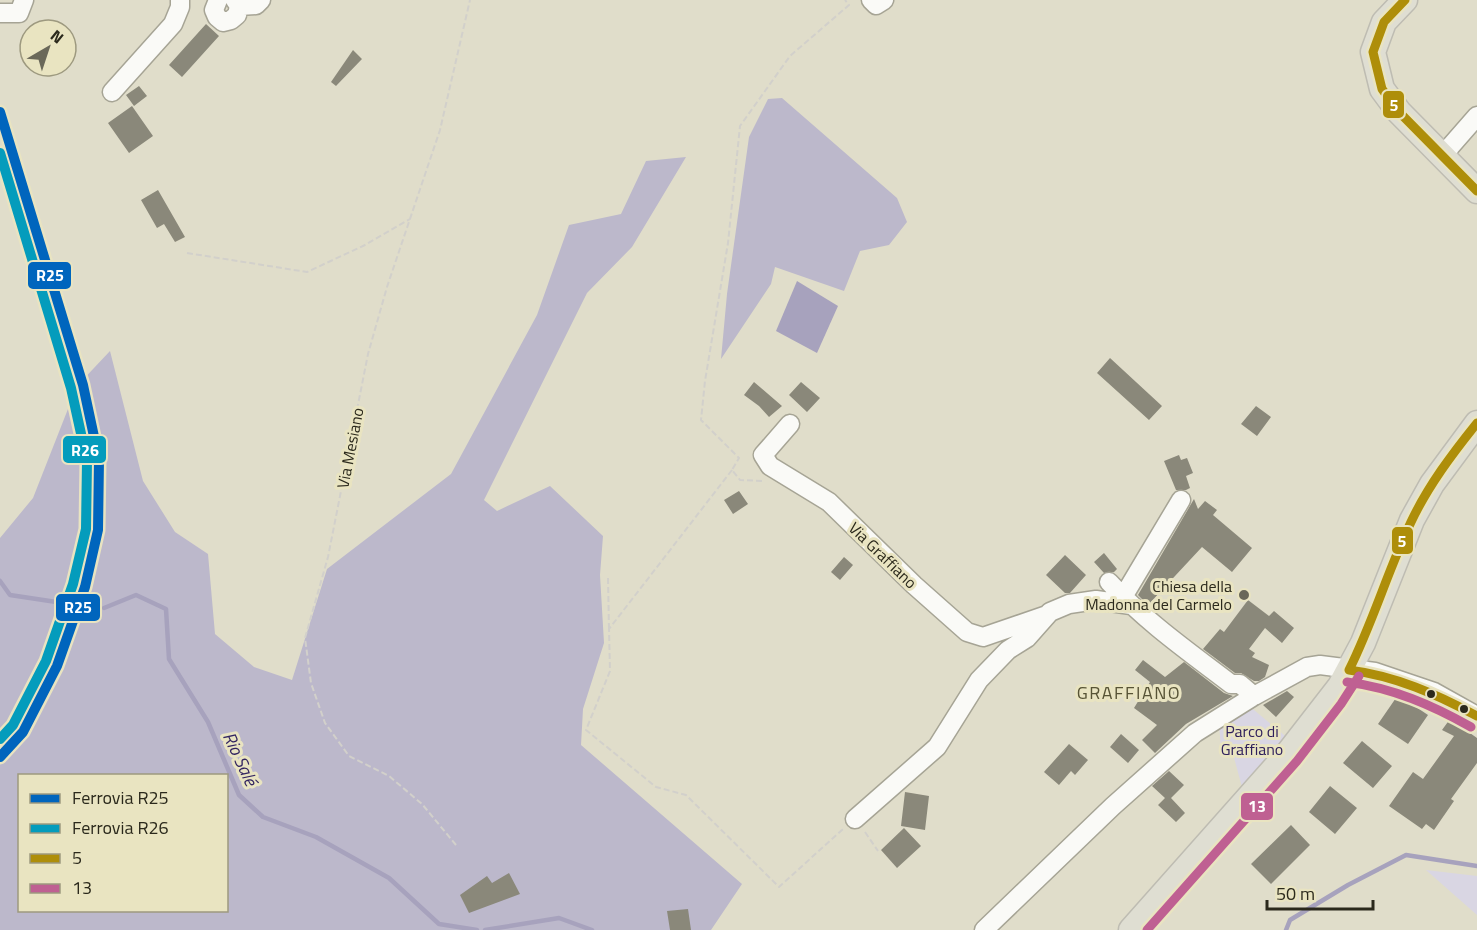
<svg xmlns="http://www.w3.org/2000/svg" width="1477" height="930" viewBox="0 0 1477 930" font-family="'Titillium Web',sans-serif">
<rect width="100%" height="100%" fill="#e0ddca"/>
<!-- green -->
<path fill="#d9d6e3" d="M1248,705L1290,740L1242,787L1233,754L1221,748L1219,724Z
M1426,870L1477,876V915Z"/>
<!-- forest -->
<path fill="#bcb8cb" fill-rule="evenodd" d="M782,98L897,198L907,222L889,245L860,251L844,291L775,267L771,284L721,359L727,294L749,137L768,99Z
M686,157L632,247L587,293L484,500L497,511L550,486L603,536L600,575L604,643L583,709L581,745L742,884L711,930H0V538L33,498L77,386L110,351L143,481L175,532L208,554L215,634L254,667L292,680L327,569L451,474L537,315L569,225L621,214L646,161ZM20,776H226V910H20Z"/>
<!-- water -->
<path fill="#a7a2bd" d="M797,281L838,306L817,353L776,331Z"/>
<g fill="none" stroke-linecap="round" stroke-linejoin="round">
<!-- stream -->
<path stroke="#a7a2bd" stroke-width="4.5" d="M0,581L10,595L63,603
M104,608L136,595L166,609L169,659L208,722L239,795L263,817L316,837L389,878L439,924L477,930
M485,930L559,918L592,930
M1286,930L1290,920L1348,885L1406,855L1477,866"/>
</g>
<!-- building -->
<path fill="#8a887a" d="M206,24L219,36L182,77L169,65Z
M353,50L362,59L336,86L331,82Z
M139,86L147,96L134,106L126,95Z
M132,106L153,136L129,153L108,123Z
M158,190L185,237L175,242L164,224L157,228L141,200Z
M1110,358L1162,406L1149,420L1097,373Z
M754,382L782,406L769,417L759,406L744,395Z
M801,382L820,398L807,412L789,395Z
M1256,406L1271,417L1257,436L1241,424Z
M1179,455L1181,460L1187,458L1193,473L1186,476L1190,488L1186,490H1176L1164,461Z
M739,491L748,504L733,514L724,500Z
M1194,499L1198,509L1205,501L1217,510L1213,515L1252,548L1232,572L1202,547L1148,605L1138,595Z
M1104,553L1117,569L1114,572L1104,573L1094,562Z
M1065,555L1086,575L1070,593H1065L1046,575Z
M844,557L853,565L840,580L831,572Z
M1248,600L1269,616L1274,611L1294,628L1282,643L1265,628L1249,649L1255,653L1252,657L1269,665L1265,677L1259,681H1254L1241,673H1235L1203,649L1220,629L1224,632Z
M1143,660L1165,677L1184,662L1224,693L1233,696L1186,724L1155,753L1142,740L1157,725L1134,708L1150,682L1135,670Z
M1287,691L1294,697L1276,717L1263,705Z
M1398,695L1428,715L1408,744L1378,724Z
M1450,719L1477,738V763L1451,799L1454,801L1434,830L1426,824L1422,829L1389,806L1413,772L1423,779L1454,736L1442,730Z
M1121,734L1139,750L1128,763L1110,747Z
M1362,741L1392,766L1373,788L1343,763Z
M1069,744L1088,760L1075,775L1071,771L1059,785L1044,772Z
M1169,771L1184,785L1171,798L1185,813L1176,822L1158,805L1165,798L1152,786Z
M1330,786L1357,808L1335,834L1309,812Z
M905,792L929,796L925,830L901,826Z
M1291,825L1310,845L1271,884L1251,864Z
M904,828L921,846L897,868L881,850Z
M509,873L520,894L469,913L460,895L487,876L492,883Z
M688,909L691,930H670L667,911Z"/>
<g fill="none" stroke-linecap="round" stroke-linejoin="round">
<!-- minor casing -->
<g stroke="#a6a495" stroke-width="21">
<path id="minor" d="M218,0L214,10L217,17L223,22L231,20L237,15L239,6L235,0
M871,0L876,5L884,0
M239,6L256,5L261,0
M0,13H19L24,0
M112,92L173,24L180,7V0
M1442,156L1477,116
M790,424L763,455L770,466L829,502L914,585L967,632L983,637L1047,615
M1109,582C1145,621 1189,652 1231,684H1240L1254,696
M1123,597L1181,500
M855,819L937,747L979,680L1008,650L1027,638L1050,612L1069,604L1096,600L1131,605
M984,930L1113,806L1195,733L1254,696L1307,667L1320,665L1375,672L1434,692L1477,716"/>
</g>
<!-- major casing -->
<g stroke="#bebcb2" stroke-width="27">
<path id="major" d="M1405,0L1384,22L1373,52L1382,89L1399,112L1477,191
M1131,930L1288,753L1340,686L1363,643L1412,520L1432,484L1477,423"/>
</g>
<!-- path -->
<path stroke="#d2d0cb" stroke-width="2" stroke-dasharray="6 3" stroke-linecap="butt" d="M187,253L307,272L365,245L410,219
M732,470L609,629L610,671L586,730L656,787L686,795L779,887L843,829
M762,481L740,480L732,470L739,458L701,420L705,381L728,243L740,126L790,56L849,5L845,0
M608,578L609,629
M865,832L878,851
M456,845L422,804L389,776L349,756L325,723L311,683L305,638L328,557L368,354L387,287L440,130L470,0"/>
<!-- minor -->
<use href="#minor" stroke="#fafaf7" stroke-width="18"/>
<!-- major -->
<use href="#major" stroke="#dfded2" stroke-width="24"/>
<!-- bus-1 casing -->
<g stroke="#e9e4c1" stroke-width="14">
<path id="bus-1" d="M1405,0L1384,22L1373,52L1382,89L1399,112L1477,191
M1349,670C1373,622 1388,570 1411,522C1428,486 1452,454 1477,423
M1349,670C1396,676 1436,694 1477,716"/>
</g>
<!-- bus-2 casing -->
<g stroke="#e9e4c1" stroke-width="14">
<path id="bus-2" d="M1347,682C1393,688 1432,705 1471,727
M1147,930L1297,761L1341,704L1359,676"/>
</g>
<!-- bus-1 -->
<use href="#bus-1" stroke="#ae8e0a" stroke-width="9"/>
<!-- bus-2 -->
<use href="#bus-2" stroke="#bf6092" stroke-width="9"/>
<!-- rail-1 casing -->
<g stroke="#e9e4c1" stroke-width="15">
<path id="rail-1" d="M0,112L83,385L99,460L98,530L85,587L57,666L23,732L0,757"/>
</g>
<!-- rail-2 casing -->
<g stroke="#e9e4c1" stroke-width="15">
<path id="rail-2" d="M0,153L71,388L87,461L86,529L73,584L46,661L13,725L0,739"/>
</g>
<!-- rail-1 -->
<use href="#rail-1" stroke="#0065bd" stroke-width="10"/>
<!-- rail-2 -->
<use href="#rail-2" stroke="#049cbc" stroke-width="10"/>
</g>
<!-- markers -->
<circle fill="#6a6859" stroke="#e9e4c1" stroke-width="2" cx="1244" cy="595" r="6"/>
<g fill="#2b291c" stroke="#e9e4c1" stroke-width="2">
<circle cx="1431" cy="694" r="5"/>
<circle cx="1464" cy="709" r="5"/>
</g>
<g text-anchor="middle" stroke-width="6" stroke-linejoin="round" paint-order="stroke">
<!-- street labels -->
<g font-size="16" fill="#2b291c" stroke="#e9e4c1">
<text transform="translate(350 448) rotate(-79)" y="6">Via Mesiano</text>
<text transform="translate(883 555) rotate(44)" y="6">Via Graffiano</text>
</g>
<!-- poi labels -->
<g font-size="16" fill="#2b291c" stroke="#e9e4c1" text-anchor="end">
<text x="1232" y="592">Chiesa della<tspan x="1232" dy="18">Madonna del Carmelo</tspan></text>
</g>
<!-- park labels -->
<g font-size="16" fill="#2f205c" stroke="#e9e4c1">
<text x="1252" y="737">Parco di<tspan x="1252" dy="18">Graffiano</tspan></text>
</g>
<!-- neighbourhood labels -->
<g font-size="18" letter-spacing="1.5" fill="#575335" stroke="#e9e4c1">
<text x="1129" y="699">GRAFFIANO</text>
</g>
<!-- water labels -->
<g font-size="18" font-style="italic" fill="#322460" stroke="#e9e4c1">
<text transform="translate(240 759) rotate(65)" y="6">Rio Salé</text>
</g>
</g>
<g stroke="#e9e4c1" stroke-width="2">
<rect x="1382" y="90" width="23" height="29" rx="6" fill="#ae8e0a"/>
<rect x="27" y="261" width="45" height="29" rx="6" fill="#0065bd"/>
<rect x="62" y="435" width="45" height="29" rx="6" fill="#049cbc"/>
<rect x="1391" y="526" width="23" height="29" rx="6" fill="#ae8e0a"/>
<rect x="55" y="593" width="46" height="29" rx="6" fill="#0065bd"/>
<rect x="1240" y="792" width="34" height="29" rx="6" fill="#bf6092"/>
</g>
<g font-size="16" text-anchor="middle" font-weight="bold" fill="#fff">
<text x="1394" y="111">5</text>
<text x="50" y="281">R25</text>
<text x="85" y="456">R26</text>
<text x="1402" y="547">5</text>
<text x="78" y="613">R25</text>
<text x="1257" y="812">13</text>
</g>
<!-- legend -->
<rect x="18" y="774" width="210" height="138" fill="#e9e4c1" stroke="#9d997f" stroke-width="1.5"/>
<rect x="30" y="794" width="30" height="9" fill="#0065bd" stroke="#9d997f" stroke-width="1.5"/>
<text x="72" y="804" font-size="18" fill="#2b291c">Ferrovia R25</text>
<rect x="30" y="824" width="30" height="9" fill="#049cbc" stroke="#9d997f" stroke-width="1.5"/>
<text x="72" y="834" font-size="18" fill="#2b291c">Ferrovia R26</text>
<rect x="30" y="854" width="30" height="9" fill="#ae8e0a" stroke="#9d997f" stroke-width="1.5"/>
<text x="72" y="864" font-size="18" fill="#2b291c">5</text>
<rect x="30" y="884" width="30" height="9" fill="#bf6092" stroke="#9d997f" stroke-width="1.5"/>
<text x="72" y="894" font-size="18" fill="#2b291c">13</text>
<!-- north arrow -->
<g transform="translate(48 48) rotate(39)"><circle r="28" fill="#e9e4c1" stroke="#9d997f" stroke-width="1.5"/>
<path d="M0-4.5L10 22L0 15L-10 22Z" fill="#6a6859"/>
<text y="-9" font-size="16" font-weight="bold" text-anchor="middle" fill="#2b291c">N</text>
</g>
<!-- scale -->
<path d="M1267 900v9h106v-9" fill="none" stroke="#2b291c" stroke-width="3"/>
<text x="1276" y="900" font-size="18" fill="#2b291c" stroke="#e9e4c1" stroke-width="4.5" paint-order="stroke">50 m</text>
</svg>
